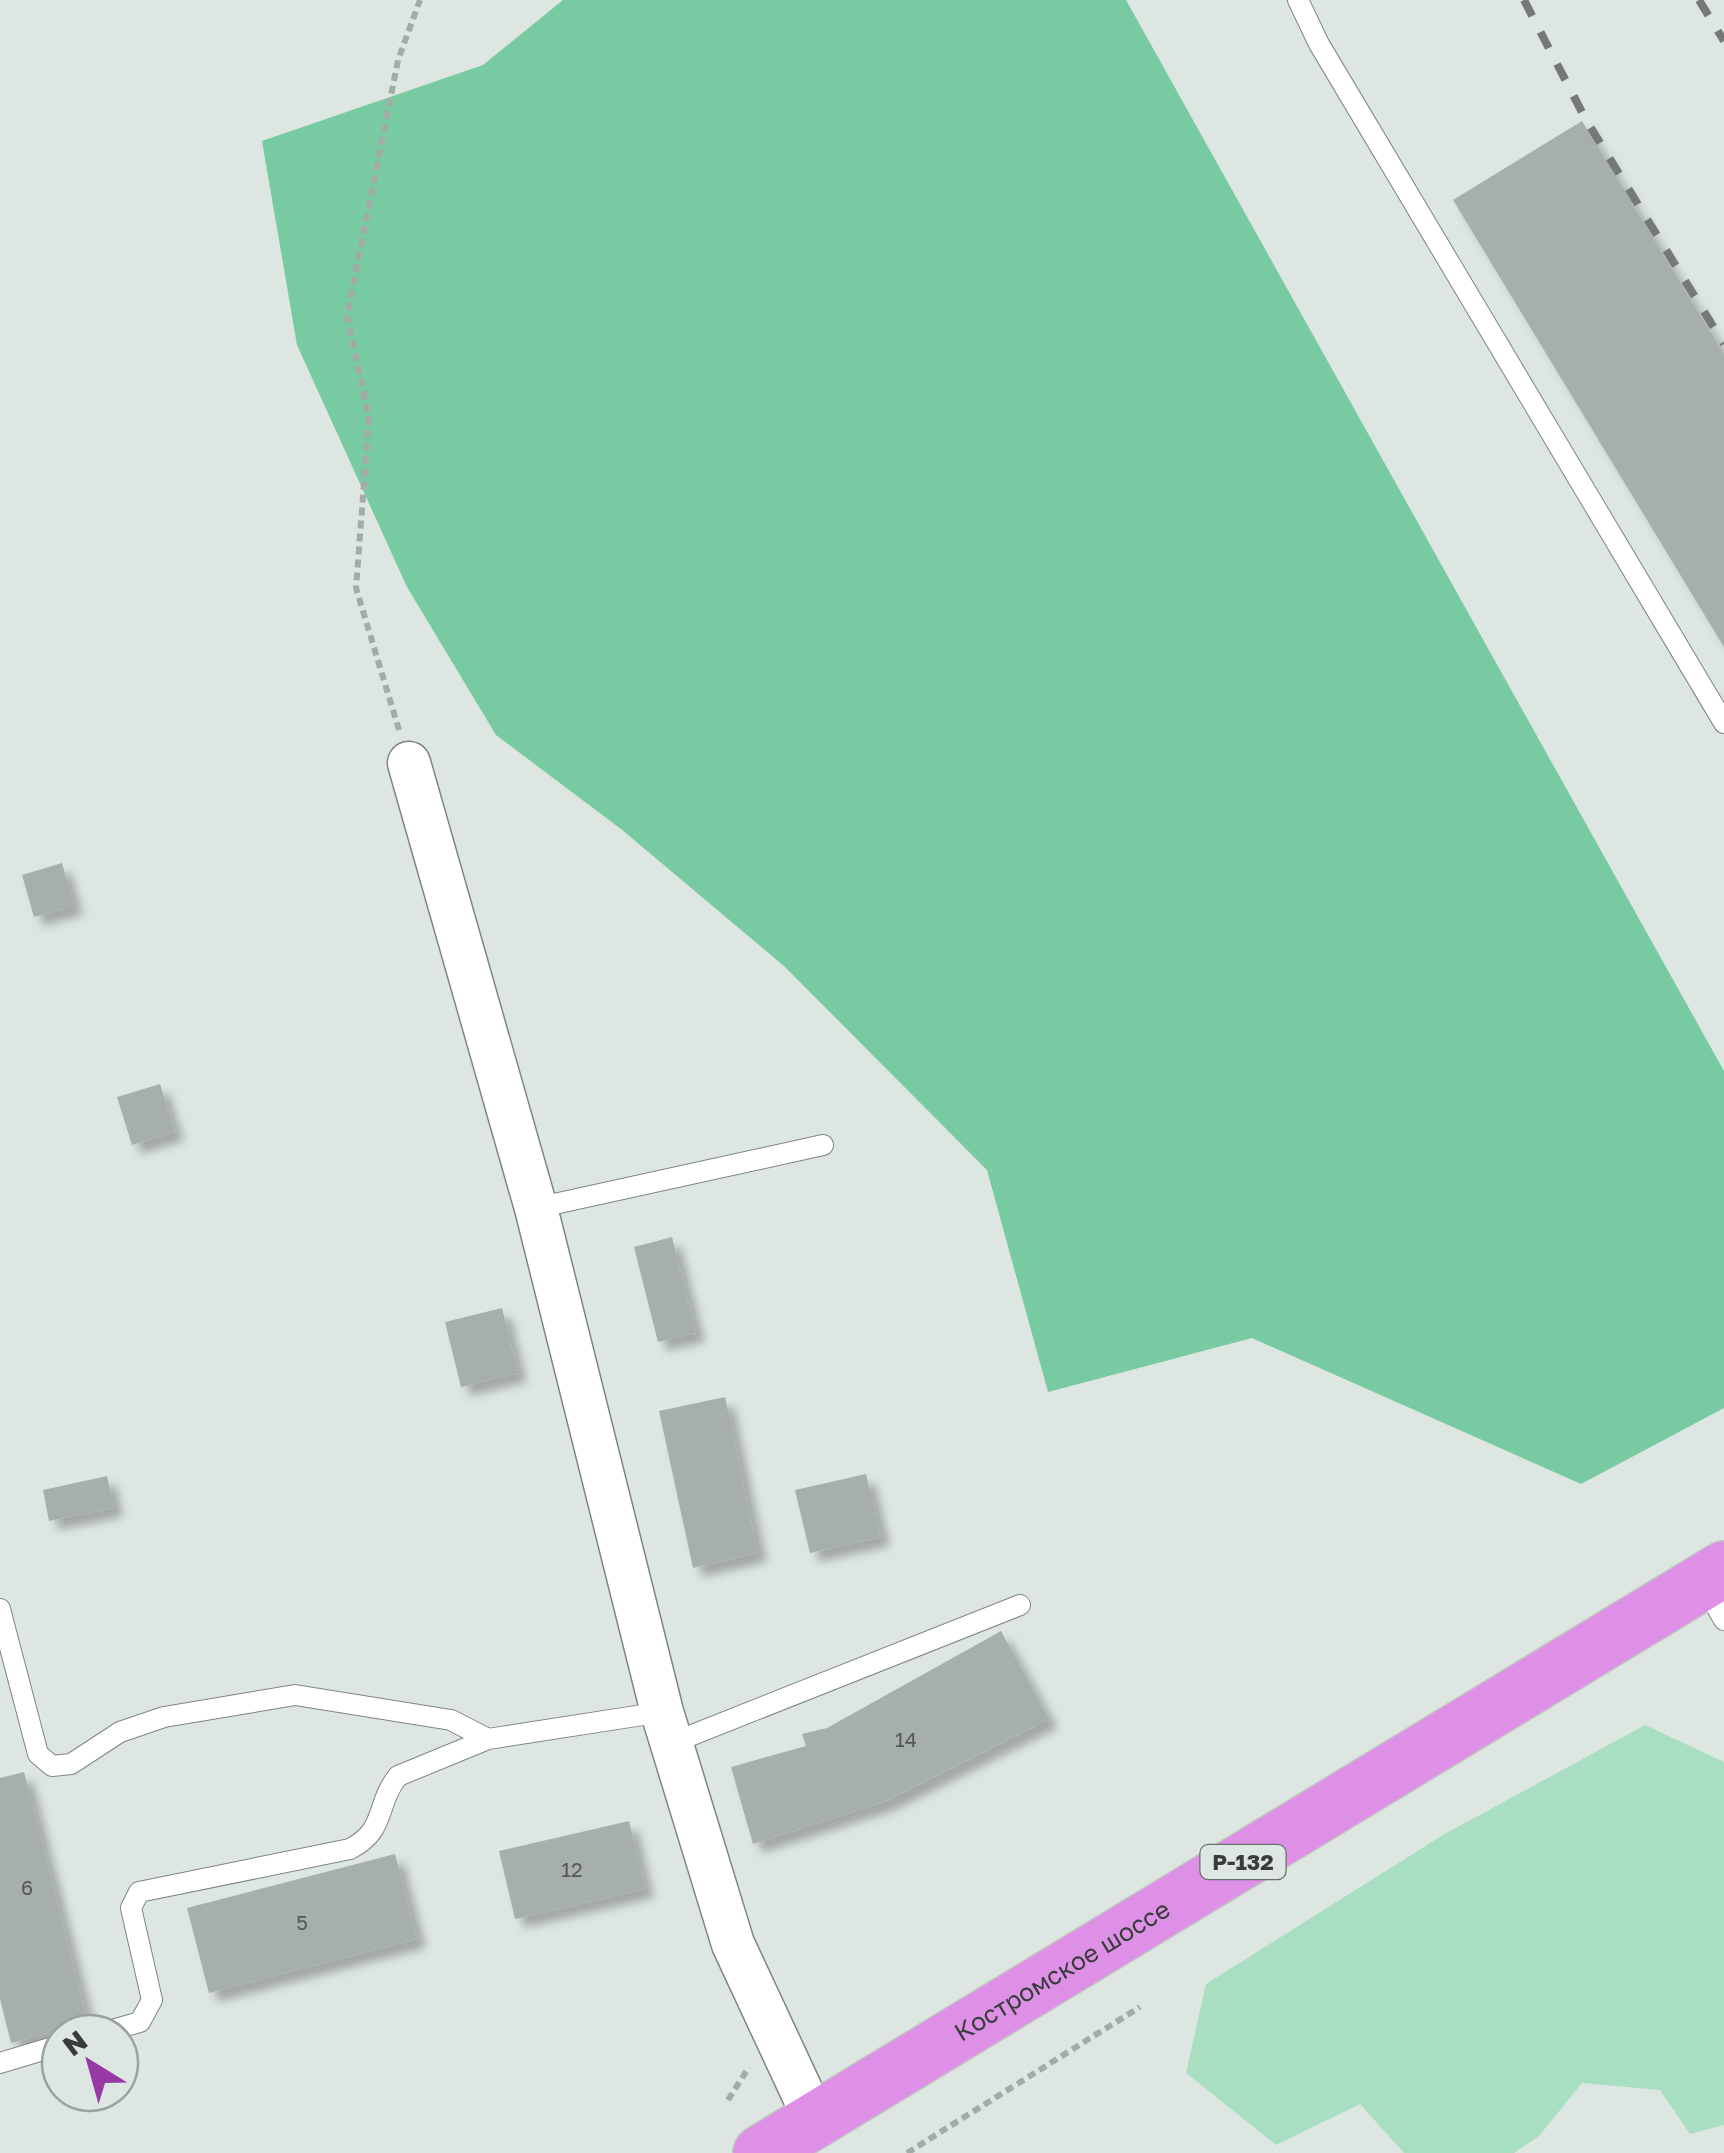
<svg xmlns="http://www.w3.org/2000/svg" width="1724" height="2153" viewBox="0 0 1724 2153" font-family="'Golos Text',sans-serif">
<defs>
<filter id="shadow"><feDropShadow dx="9" dy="9" stdDeviation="5" flood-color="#0004"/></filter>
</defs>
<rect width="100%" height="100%" fill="#dde6e1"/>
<!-- green -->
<path fill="#a8dfc2" d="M1645,1725L1724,1762V2125L1690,2134L1660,2090L1582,2083L1539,2136L1514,2153H1404L1360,2104L1276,2145L1186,2073L1206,1984L1443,1835Z"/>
<!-- forest -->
<path fill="#78caa2" d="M563,0H1126L1724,1071V1408L1581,1484L1252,1338L1048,1392L987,1170L784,966L621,829L496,735L407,587L297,345L262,141L483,65Z"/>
<!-- building -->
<path fill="#a7afaa" filter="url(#shadow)" d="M1582,121L1724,354V647L1453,200Z
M62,863L74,906L34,917L22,875Z
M160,1084L175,1132L132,1145L117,1097Z
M672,1237L696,1333L658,1342L634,1247Z
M502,1308L518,1373L461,1387L445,1322Z
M725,1397L758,1553L693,1568L659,1411Z
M866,1474L881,1537L810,1553L795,1490Z
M107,1476L114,1508L49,1521L43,1490Z
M1001,1631L1049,1719L884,1802L753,1844L731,1767L806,1746L802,1734L827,1728Z
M24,1772L88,2023L11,2043L0,1999V1778Z
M629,1821L645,1889L515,1919L499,1851Z
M395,1854L417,1939L209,1993L187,1908Z"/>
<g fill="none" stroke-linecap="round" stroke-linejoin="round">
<!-- lane casing -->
<g stroke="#7e8682" stroke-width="22">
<path id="lane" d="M1298,0L1319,44L1724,723
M536,1208L823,1145
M1703,1583L1724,1620
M0,1609L38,1754L52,1766L71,1764L120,1732L164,1717L295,1695L451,1720L488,1739L662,1712
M672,1743L1020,1605
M101,2033L140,2022L152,2000L131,1908L139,1892L350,1849C387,1830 375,1805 398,1776L488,1739
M0,2063L60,2045"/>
</g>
<!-- street casing -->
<g stroke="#7e8682" stroke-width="45">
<path id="street" d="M409,763L536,1208L662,1712L733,1944L815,2120"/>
</g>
<!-- highway casing -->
<g stroke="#c3c4c4" stroke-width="58">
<g id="highway">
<path id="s1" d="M761,2153L1724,1569"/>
</g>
</g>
<!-- path -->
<path stroke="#a3aba7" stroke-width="6" stroke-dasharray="8 5" stroke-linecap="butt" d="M399,730L356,588L369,417L347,316L398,60L420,0
M728,2100L749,2067
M907,2153L1140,2007"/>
<!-- lane -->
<use href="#lane" stroke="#fff" stroke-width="20"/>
<!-- street -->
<use href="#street" stroke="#fff" stroke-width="42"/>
<!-- highway -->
<use href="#highway" stroke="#de90e7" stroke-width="55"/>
<!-- rail -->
<path stroke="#747a76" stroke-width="8" stroke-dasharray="18 18" stroke-linecap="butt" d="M1524,0L1586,120L1724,344
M1699,0L1724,41"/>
</g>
<g text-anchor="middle" stroke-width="10" stroke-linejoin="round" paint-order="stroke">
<!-- number labels -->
<g font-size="20" fill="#545956">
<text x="906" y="1747">14</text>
<text x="572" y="1877">12</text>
<text x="27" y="1895">6</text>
<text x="302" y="1930">5</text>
</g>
<!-- shield labels -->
<rect fill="#dde6e1" stroke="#6a6f6c" stroke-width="2.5" x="1200.5" y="1845" width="85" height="34" rx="8"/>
<g font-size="22" font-weight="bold" fill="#383c3a">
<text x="1243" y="1870">Р-132</text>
</g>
<!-- street labels -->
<g font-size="25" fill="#383c3a" stroke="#dde6e1">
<text dy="9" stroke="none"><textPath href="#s1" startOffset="352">Костромское шоссе</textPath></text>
</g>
</g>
<!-- north arrow -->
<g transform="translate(90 2063) rotate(323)"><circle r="48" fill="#dde6e1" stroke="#9ba29e" stroke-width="2.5"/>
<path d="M0-8L18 38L0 25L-18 38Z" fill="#973aa3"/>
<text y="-15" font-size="28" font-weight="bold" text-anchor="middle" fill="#383c3a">N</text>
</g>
</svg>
